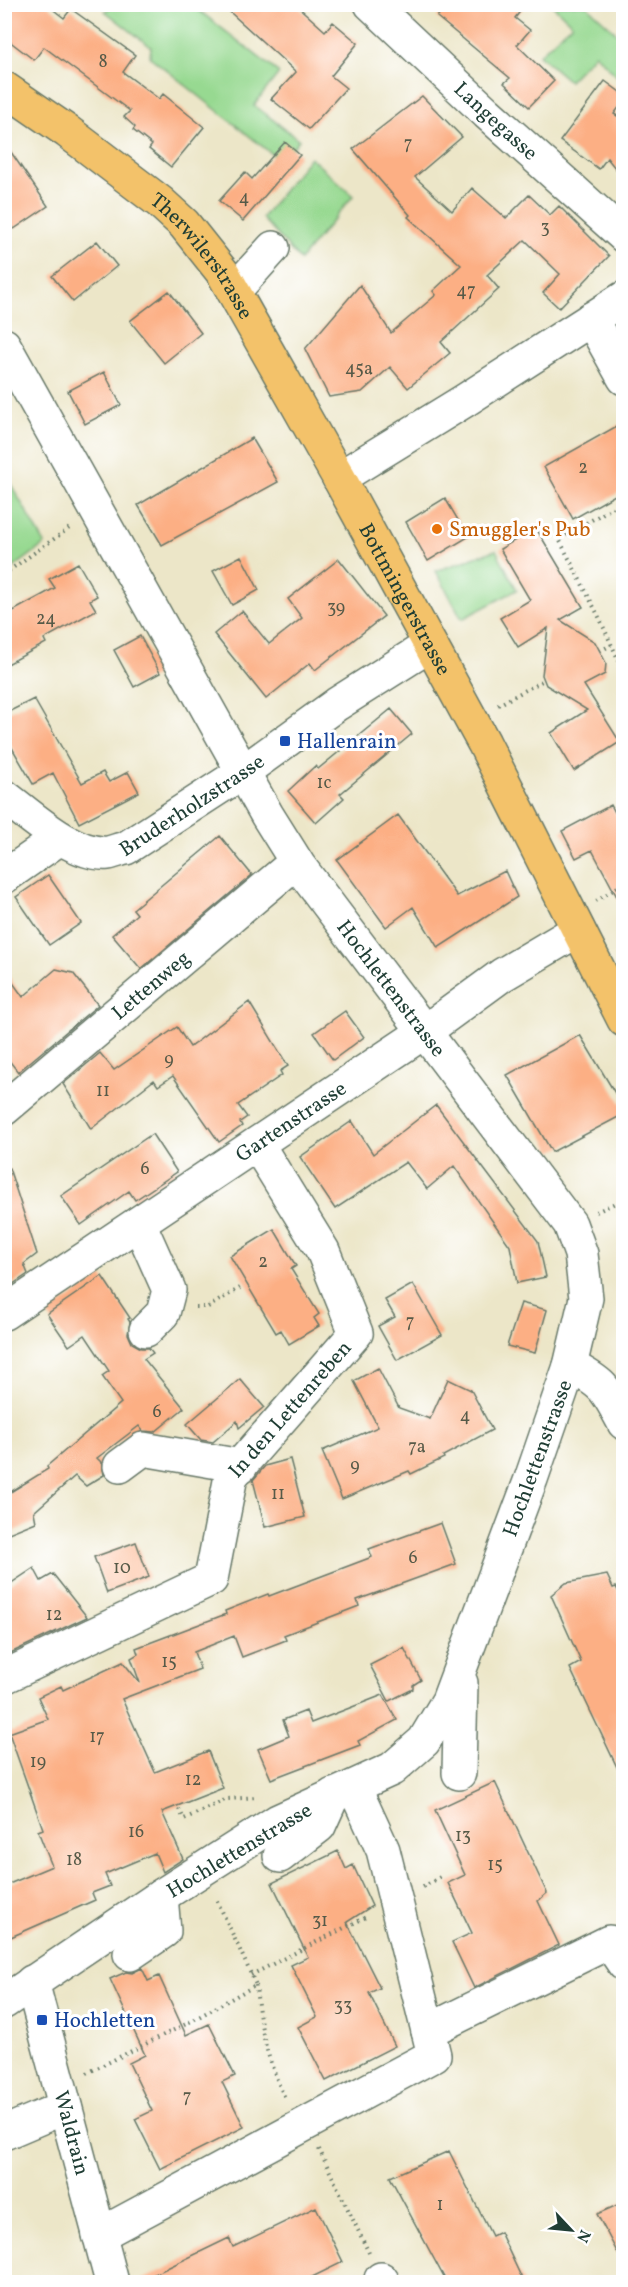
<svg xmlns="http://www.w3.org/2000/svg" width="628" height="2287" viewBox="0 0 628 2287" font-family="Vollkorn,serif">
<rect width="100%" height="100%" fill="#fff"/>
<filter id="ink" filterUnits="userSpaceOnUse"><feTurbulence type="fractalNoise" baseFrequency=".0167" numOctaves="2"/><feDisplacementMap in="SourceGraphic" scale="12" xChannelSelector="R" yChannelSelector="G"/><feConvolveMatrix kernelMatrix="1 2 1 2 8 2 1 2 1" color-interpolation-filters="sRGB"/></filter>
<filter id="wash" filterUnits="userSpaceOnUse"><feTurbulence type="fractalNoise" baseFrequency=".008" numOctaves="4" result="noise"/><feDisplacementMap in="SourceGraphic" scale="24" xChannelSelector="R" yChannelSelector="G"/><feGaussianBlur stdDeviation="1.35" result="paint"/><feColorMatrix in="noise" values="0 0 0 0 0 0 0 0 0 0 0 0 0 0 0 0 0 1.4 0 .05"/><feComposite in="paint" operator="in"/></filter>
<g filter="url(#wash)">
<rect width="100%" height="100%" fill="#ece6c8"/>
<!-- green -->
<path fill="#97d991" stroke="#5b8b62" stroke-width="1.5" d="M114,5H192L279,73L254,105L299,140L282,162L150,57L151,47L105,11Z
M552,5H586L623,39V82L595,54L569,81L539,55L572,24Z
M310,157L353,196L300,260L262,218Z
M5,474L45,544L5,574H4Z
M496,550L517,590L462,619L436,571Z"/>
<g id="blocks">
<!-- building -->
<path fill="#fcaf84" d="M15,4H46L64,18L71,9L135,55L123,72L159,99L163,94L204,127L171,167L149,149L152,145L133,130L135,127L124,117L130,111L44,47L34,60L4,37V18Z
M221,4H295L325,31L333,22L358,43L331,76L346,88L309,129L271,99L296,72Z
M447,4H526L515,18L530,30L517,45L554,81L529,107L504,83L510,78L437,17Z
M605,81L624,95V101L614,114L624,120V179L607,158L599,169L560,141Z
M422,96L462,137L415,177L452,211L472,188L506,218L529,195L550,215L559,206L609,256L559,308L543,293L560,274L525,240L487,275L499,289L441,342L450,353L408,388L390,367L362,392L329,397L305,349L360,285L391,333L436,295L433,291L461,265L408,217L410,215L353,149Z
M4,142L48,206L14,229L4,216Z
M285,142L300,155L243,221L219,201L245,172L252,179Z
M97,241L117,266L73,302L52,276Z
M169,291L201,333L164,363L130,321Z
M104,372L121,405L85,424L68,391Z
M624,422V490L573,519L544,467Z
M252,438L278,482L162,545L138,505Z
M445,498L468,537L428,561L406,522Z
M536,528L583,607L560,620L595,642L606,663L605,674L584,685L620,742L574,771L551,733L587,710L546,685L542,675L548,628L518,647L500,618L530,600L500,549Z
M241,556L259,590L232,605L213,571Z
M339,559L384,616L315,670L310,663L266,699L214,634L242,611L269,644L302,618L288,599Z
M78,563L97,596L90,600L96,610L44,639L46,643L4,666V616L55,588L49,579Z
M140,636L160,673L134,687L114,650Z
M34,699L82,783L103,772L109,782L128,772L139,792L79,823L53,773L33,784L4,734V714Z
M391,709L412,734L340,794L344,798L316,823L288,791L315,766L318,769Z
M611,805L624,829V910L592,850L576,858L562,831Z
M398,815L457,896L505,871L517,897L438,948L413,907L386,927L337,860Z
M220,836L252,875L141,969L112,935L137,914L133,909Z
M48,875L81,923L49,945L16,897Z
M56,969L73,973L98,1005L18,1072L4,1054V970L23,997Z
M249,1002L288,1066L280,1071L282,1075L238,1105L247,1117L240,1122L242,1126L219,1142L173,1076L158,1086L154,1080L91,1129L63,1084L100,1053L114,1070L177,1027L190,1047Z
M345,1011L364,1037L333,1060L314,1033Z
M580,1035L624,1108V1114L552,1152L507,1075Z
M436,1105L538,1241L546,1277L517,1283L510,1246L454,1166L427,1189L406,1162L335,1209L300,1157L352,1121L373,1154Z
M152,1134L177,1172L135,1200L129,1191L81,1225L61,1196Z
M9,1168L37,1254L24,1264L28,1274L4,1290V1169Z
M274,1229L296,1266L291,1269L319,1314L314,1318L319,1326L289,1344L281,1330L276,1333L230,1256Z
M102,1276L130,1318L128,1319L130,1322L128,1334L132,1343L141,1348H149L153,1353L144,1359L184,1408L155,1432L143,1431L139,1426L97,1458L102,1463L104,1475L86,1486L75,1476L34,1512L36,1522L4,1535V1496L48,1469L47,1466L121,1403L102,1376L109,1371L85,1335L69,1346L47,1314Z
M413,1284L442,1335L397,1360L378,1326L395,1317L385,1300Z
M521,1303L547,1310L535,1353L507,1346Z
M378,1368L399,1408L430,1419L448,1379L471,1390L492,1430L443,1456L444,1458L411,1474L409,1471L342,1499L322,1451L378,1427L354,1381Z
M240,1379L264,1407L239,1428L237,1421L213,1442L201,1440L187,1424Z
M290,1459L305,1517L265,1527L253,1480L265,1466Z
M441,1523L456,1564L357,1600L359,1606L284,1635L286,1640L242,1657L234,1636L194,1652L200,1669L122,1699L155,1772L208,1751L223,1788L162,1812L183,1859L163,1872L155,1853L105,1874L110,1886L92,1893L95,1900L4,1940V1886L52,1866L38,1831L43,1829L9,1733L48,1719L38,1697L61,1686L63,1690L123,1662L140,1683L131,1658L138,1654L136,1648L226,1614L225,1611L268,1594L269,1596L372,1557L369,1549Z
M136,1542L149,1577L107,1593L94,1557Z
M34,1568L41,1581L53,1574L87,1617L4,1656V1588Z
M607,1575L613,1588L616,1587L624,1602V1782L570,1668L581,1662L551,1595L566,1583Z
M404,1648L421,1680L413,1685V1689L389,1701L370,1665Z
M383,1695L397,1720L358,1741L360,1745L271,1779L258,1749L289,1736L283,1720L306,1711L311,1723Z
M495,1782L547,1893L538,1901L559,1945L474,1988L452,1942L472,1933L448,1883L465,1875L435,1810Z
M338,1851L346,1869L353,1865L372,1906L347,1922L380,1988L369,1993L395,2046L326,2081L298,2027L317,2017L291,1965L308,1957L272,1883Z
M142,1968L148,1981L159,1976L186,2035L209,2024L235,2076L222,2082L244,2127L160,2169L135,2119L152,2111L129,2063L145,2055L110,1979L126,1972L132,1973Z
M449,2151L492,2236L500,2232L524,2283H447L390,2177Z
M624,2202V2265L597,2214Z
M316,2207L343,2262L300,2283H136L229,2238L233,2247Z"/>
</g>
</g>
<g filter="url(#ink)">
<use href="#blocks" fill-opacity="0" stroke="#677868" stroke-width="1.5"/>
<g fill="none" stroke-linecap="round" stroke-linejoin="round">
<!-- minor casing -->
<g stroke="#677868" stroke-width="36">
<g id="minor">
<path id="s1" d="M371,4L487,113L624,236"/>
<path d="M234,291L273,248"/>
<path d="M591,319L624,378"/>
<path id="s2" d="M4,345L267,815L299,866L570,1224L581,1254L586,1298L570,1366L531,1479L448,1701L424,1741L392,1769L278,1821L161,1896L4,2002"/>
<path d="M339,478L464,401L624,298"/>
<path id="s3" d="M4,796C31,816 73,856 108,853C114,852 120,849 126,848L243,772L337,704L430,645"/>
<path d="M4,877L60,838"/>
<path id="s4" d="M4,1109L296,862"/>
<path d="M139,1223L169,1290L163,1313L146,1330"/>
<path id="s5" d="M4,1313L424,1032L502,975L578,930"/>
<path d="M570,1366C605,1384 606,1389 624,1423"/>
<path d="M120,1466L143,1449L241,1466"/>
<path id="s6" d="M4,1677L211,1579L231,1476L356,1333L323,1251L257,1144"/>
<path d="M459,1773L461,1683"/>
<path d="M280,1856L319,1826L333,1795"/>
<path d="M130,1954L164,1931L161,1896"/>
<path id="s7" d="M32,1982L112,2282"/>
<path d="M428,2031L609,1942L624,1964"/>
<path d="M4,2133L65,2107"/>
<path d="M99,2235L434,2055L383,1850L354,1787"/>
<path d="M381,2279L383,2282"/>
</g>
</g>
<!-- major casing -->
<g stroke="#677868" stroke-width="36">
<g id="major">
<path id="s8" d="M4,88L68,132L160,202L184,224L223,273L339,478L484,743L624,1020"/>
</g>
</g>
<!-- path -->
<path stroke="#677868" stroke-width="4" stroke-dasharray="1.5 4.5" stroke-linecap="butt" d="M624,501L559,539L598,615L624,672
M4,574L71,527
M600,651L611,645
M498,705L544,680
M596,901L624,883
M596,1212L624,1199
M196,1307H208L240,1288
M179,1809L184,1819L227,1799L258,1797
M423,1887L440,1877
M251,1975L368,1916
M256,1985C259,2026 268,2063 286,2100
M87,2073L186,2024L256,1985L216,1898
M319,2149L369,2253"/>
<!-- minor -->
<use href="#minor" stroke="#fff" stroke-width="33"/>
<!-- major -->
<use href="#major" stroke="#f3c26a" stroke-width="33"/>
</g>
</g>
<!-- markers -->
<circle fill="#e8710a" stroke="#fff" stroke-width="2" cx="437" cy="529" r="6"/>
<g fill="#1a4fb4" stroke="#fff" stroke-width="2">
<rect x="279" y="735" width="12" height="12" rx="3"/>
<rect x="36" y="2014" width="12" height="12" rx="3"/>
</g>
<g text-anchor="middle" stroke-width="6" stroke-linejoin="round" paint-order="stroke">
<!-- number labels -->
<g font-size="18" fill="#565a48">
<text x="103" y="67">8</text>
<text x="408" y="149">7</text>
<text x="244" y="203">4</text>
<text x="545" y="233">3</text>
<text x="466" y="296">47</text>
<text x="359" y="374">45a</text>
<text x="583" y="473">2</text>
<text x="336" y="613">39</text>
<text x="46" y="624">24</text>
<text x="324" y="788">1c</text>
<text x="169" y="1065">9</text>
<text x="103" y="1096">11</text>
<text x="145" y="1174">6</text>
<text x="263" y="1267">2</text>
<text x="410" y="1327">7</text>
<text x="157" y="1417">6</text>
<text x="465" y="1421">4</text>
<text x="417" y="1452">7a</text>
<text x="355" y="1471">9</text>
<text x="278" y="1499">11</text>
<text x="413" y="1563">6</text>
<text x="122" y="1573">10</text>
<text x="54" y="1620">12</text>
<text x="169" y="1667">15</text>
<text x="97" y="1742">17</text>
<text x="38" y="1767">19</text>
<text x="193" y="1785">12</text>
<text x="136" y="1837">16</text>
<text x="463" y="1841">13</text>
<text x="74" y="1865">18</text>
<text x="495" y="1870">15</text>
<text x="320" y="1926">31</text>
<text x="343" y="2011">33</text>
<text x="187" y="2102">7</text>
<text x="440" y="2210">1</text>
</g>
<!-- street labels -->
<g font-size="21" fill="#1f3d34" stroke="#fff">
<text dy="7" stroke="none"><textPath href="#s1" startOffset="171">Langegasse</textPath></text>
<text dy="7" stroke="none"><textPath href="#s8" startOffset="262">Therwilerstrasse</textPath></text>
<text dy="7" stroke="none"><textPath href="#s8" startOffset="662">Bottmingerstrasse</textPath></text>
<text dy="7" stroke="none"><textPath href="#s3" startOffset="218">Bruderholzstrasse</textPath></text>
<text dy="7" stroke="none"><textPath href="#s4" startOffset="192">Lettenweg</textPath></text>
<text dy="7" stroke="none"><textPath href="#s2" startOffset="752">Hochlettenstrasse</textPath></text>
<text dy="7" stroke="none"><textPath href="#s5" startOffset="345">Gartenstrasse</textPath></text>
<text dy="7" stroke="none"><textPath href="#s6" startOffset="423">In den Lettenreben</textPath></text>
<text transform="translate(537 1458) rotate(-70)" y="7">Hochlettenstrasse</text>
<text transform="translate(239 1850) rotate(-31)" y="7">Hochlettenstrasse</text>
<text dy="7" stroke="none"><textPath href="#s7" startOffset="156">Waldrain</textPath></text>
</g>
<!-- food labels -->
<g font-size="21" fill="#c56008" stroke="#fff" text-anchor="start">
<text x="449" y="536">Smuggler's Pub</text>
</g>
<!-- transit labels -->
<g font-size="21" fill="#164399" stroke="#fff" text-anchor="start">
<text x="297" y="748">Hallenrain</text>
<text x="54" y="2027">Hochletten</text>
</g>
</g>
<!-- margin -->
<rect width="628" height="2287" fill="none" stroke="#fff" stroke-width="24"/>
<!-- north arrow -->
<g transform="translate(571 2230) rotate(116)" stroke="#ffffff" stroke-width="4.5" paint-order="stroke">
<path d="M0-4.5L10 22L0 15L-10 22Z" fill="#1f3d34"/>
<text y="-9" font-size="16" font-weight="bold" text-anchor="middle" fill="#1f3d34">N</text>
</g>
</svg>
